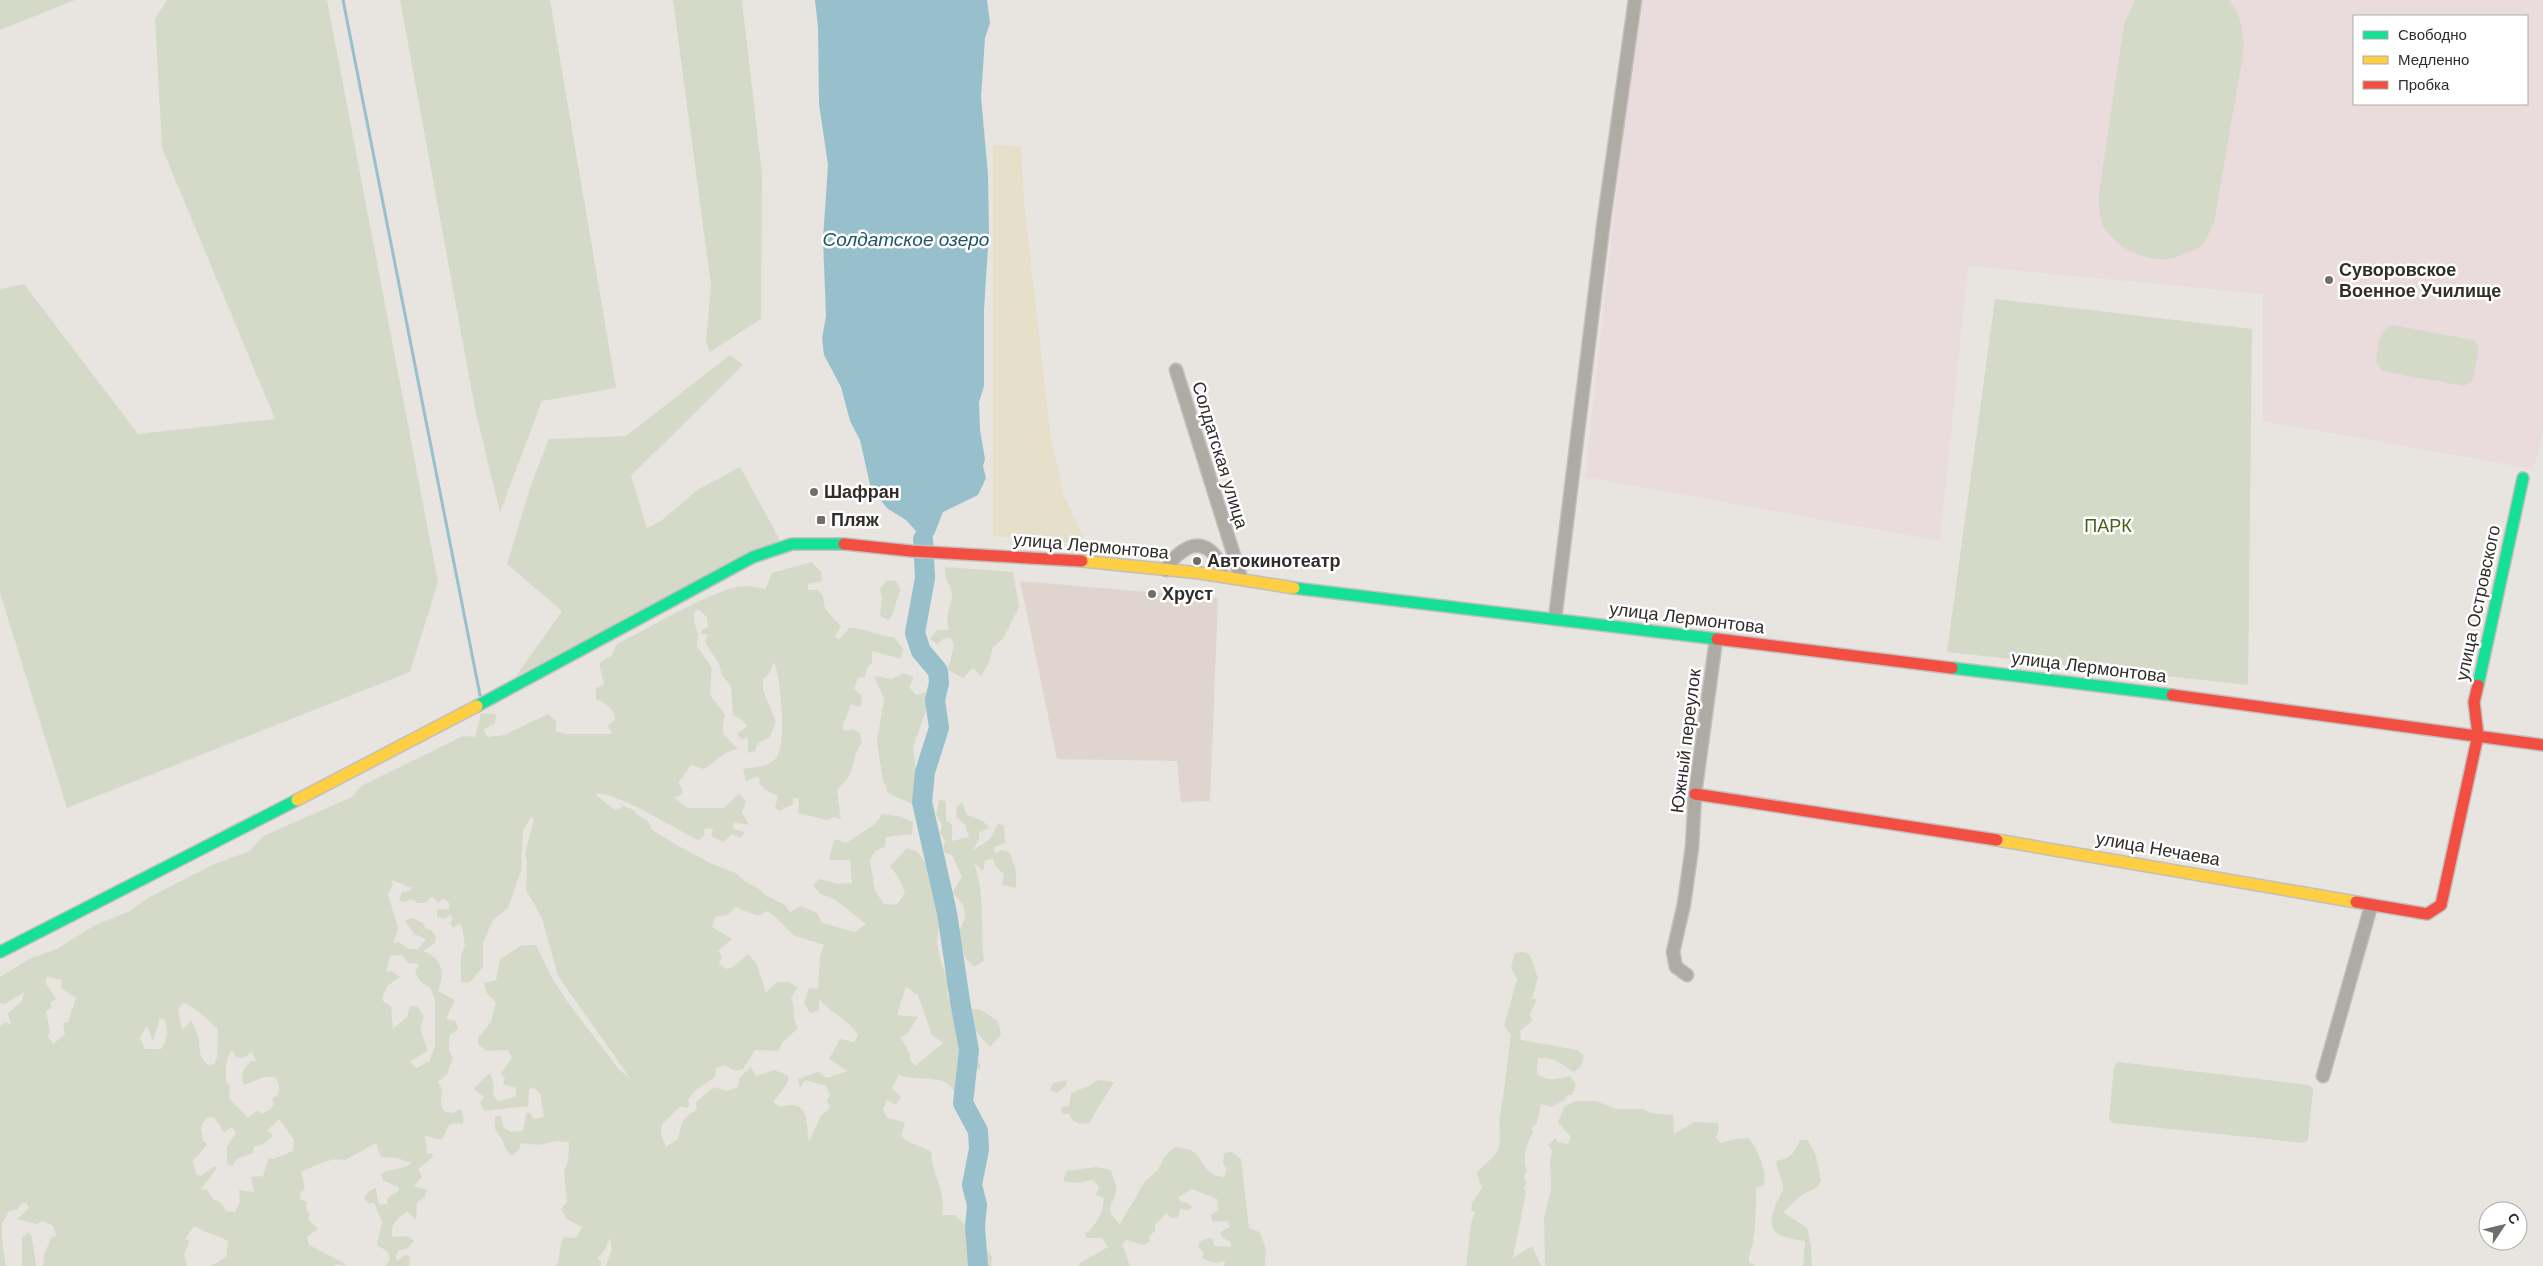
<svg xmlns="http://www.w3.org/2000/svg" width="2543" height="1266" viewBox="0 0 2543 1266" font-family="Helvetica,sans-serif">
<rect width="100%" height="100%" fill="#e8e4e0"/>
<!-- built -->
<path fill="#dfd5ce" d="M1020,581L1218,598L1210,801L1181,802L1177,761L1057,759Z"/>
<!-- education -->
<path fill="#eadbdd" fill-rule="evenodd" d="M1638,0H2543V435L2533,469L2263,421V294L1968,266L1940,541L1585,477ZM2354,16H2527V104H2354Z"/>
<!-- green -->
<path fill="#d5dac8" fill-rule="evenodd" d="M0,0H75L0,30Z
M167,0H327L438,582L410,672L67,808L0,593V289L24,284L138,434L275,419L162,148L155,19Z
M400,0H550L616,388L542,401L500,512L475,409Z
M673,0H742L762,174L761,319L710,352L706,341L711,286Z
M2135,0H2228C2243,16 2244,34 2243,55L2214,223C2210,230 2206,242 2201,246C2197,249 2191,251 2187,253C2159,267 2128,256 2108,233C2098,222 2099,206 2099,193L2124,24Z
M1995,299L2252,329L2248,685L1947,652Z
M2392,325L2473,340L2479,347L2473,380L2464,386L2382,371L2376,362C2378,349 2377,330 2392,325Z
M730,355L743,365L631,476L647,528L661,521L699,489L740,467L780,540L516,676L562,611L507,564L532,482L549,439L626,436Z
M812,562L821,572L822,581L808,584V590H818L823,596L825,609L841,626L835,637L840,639L849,628C863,627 877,636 894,637L903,649L901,659L872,651V663L867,668L865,677L858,678L854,689L861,696L862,705L858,707L851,704L842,729L846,731L853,729L860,733L862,743C852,755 856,766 847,779C844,784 839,785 837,791L841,820L834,817L827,820L798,813L799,798H792L794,804L779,811L775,807L778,796L765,790L759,783L760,778L756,777L746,781L743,769C753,767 769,767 776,758C787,746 781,677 774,662L769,674L763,680V690L776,722L769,738L758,743L755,751L748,753V738L741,739L737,734L747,726L742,720L733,715L731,686L722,675L719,664L705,642L708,634H701V631L708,627L707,617L698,609L694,613V621L698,634L697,646L712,668L710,695L725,715C720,736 724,735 738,749C721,752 718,761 704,769L691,765L678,783L682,788V794L674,798L688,808H724L739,794L746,801L742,812L749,825L734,822L733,829L745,832L740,838L732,834L724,842L711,836L713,830L710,828L703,830L705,835L699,840C675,830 616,790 595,794L615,810L624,806L634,810L636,814L648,821L652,830L675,844L710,863L738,874L745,882L758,888L765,895L785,905L790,912L801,906L817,913L822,923L855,932L866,924L834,899L820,894L813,885L819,879L839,884L852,883L850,860H829L834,839L846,843L875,824L882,814L898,816L913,822L912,834L886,837L885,847L875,851L870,860L875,891L884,904L897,905L905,893L899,878L890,866L907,848L917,851L927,865L938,902L939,924L937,944L942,966L950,983L947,993L950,1001L968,999L970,1009H979L998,1021L1001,1035L990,1047L975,1031H961L966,1057L978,1060L981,1068L969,1075L968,1089L958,1106C954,1068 924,1084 899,1075L892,1088L901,1097L896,1105L887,1100L883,1109L887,1118L905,1122L901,1136C910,1145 922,1145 932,1153C930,1175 947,1187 942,1215H955L965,1225L982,1230L980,1240L992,1257L991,1266H606L612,1248L610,1238L603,1253L597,1258L601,1262V1266H556C561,1257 558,1247 564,1237L573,1238L578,1236L582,1227L568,1220L561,1209L567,1202L564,1171L568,1161L569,1142L557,1141L539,1145L521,1143L519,1150L512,1156C502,1148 504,1137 495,1130V1116H501L504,1128L512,1132L523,1131L526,1114L529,1112L534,1119L544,1117L540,1093L533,1087L529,1089L528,1106L485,1111L480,1103L484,1097L474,1089L490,1073L494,1085L493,1094L498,1102L516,1096V1088L503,1084L505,1079L501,1073L512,1058L508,1050L486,1051L478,1044V1038L491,1022L496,1002L487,994L484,983L496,980L500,959L522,945H536L552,978L569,1004L618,1068L632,1081L558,976L542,918L526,890L527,864L525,854L534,819L531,817L523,831L521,871L508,908L493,920L483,943V967L469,983L461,982C462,970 458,956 465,946L462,927L459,924L453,928L450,923L453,919L450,914L445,919L437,917V910L448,909L450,907L448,901L442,899L438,903L432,896L426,903H418L410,899L405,902L399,900L402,892L408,891L412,888L391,880L393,885L388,894L398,928L393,944L399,942L409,949H418L426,939L414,934L405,921L412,918L423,923L426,929L431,930L436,937L435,943L423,951C443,958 445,973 438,991L455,1000L446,1019L456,1021L458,1029L449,1036V1050L453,1058L447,1074L438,1082L442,1089L441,1106L445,1112L453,1113L461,1109L464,1120L462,1124L454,1123L449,1125L442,1140L425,1136L427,1153H432L433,1157L418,1169L422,1177L414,1186L427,1190L424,1197L417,1203L416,1219L407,1212C397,1218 390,1224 392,1237L408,1236L414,1241L408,1248L398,1251L396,1256L397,1261L405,1255L410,1256L409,1266H386L390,1259L388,1252L377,1245L382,1222L374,1203H368L364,1198L369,1191L376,1188L378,1202L381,1205L388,1204L387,1200L391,1195L398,1192L399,1188L383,1180L381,1174C391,1168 402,1170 412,1163L397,1158L381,1157L376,1143L345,1160C329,1156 316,1167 301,1171L305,1188L300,1193V1199L307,1202L306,1209L310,1214L308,1219L318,1229L307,1237L309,1245L344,1263L345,1266L336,1264L335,1266H211L226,1257L228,1241C216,1234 205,1233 194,1226L185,1239L190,1241L184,1254L187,1266H43L44,1255L51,1238L56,1236L53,1226L43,1221L37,1224L17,1219L29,1208L26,1202L21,1204L18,1209L9,1211C7,1216 5,1218 3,1222C0,1231 4,1255 6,1266H0V1026L5,1022L11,1024L8,1013L21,1002L25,992L4,1004L0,1003V977L29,959L57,949L95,925L128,912L148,898L212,865L250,851L263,836L352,797L361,786L463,736L475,737L481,713L496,714L495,723L483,730L488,737L504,735L548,714L556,721V731L565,734H612L608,725L615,720C614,708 606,704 596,699V688L604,685L599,663L611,656L617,644C644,631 718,586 745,586C752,586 759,588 765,589L772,573ZM735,907L758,916L767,911C778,917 784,927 794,935C800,939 815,941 824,945L820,956L818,989L809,988L804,1003L810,1013L819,1011V999C831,1013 849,1020 858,1035L854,1042L840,1039L829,1059L848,1071L827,1078L818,1072L798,1079L800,1088L805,1080L826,1086L830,1095L827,1101L830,1108L821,1115L809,1142C806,1121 810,1098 780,1107L773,1102L787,1084L789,1076L774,1070L756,1076L751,1067L740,1077L738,1087L726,1091L714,1087L696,1102L697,1110C681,1117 682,1124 678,1139L666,1147L661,1134L662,1125L681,1106L686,1108L689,1106L688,1099L697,1089L715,1077L716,1068L725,1065L735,1071L743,1069L755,1050L779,1051L781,1044L798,1028C791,1016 796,1009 791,998L797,988L789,982H777L766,993L757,964L748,954L733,967L726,969L719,963L722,957L718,951L732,939L712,927L715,917L728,915ZM402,955L408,963L419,964L415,973L420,981L430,988L435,999V1047L429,1061L416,1068L410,1061L428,1051L420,1029L424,1017L418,1007L410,1006L407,1017L393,1029L391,1006L382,1000L387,986L400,977L391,971L386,972L390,956ZM47,977L62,980L61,988L76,998L68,1022L63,1023L65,1034L53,1044L48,1037L50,1031L46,1011L51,1009L50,1003L56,999L45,982ZM906,987L918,995L932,1035L943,1043L915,1066L910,1060V1054L900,1037L907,1034L918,1017L897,1015ZM183,1003C194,1006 209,1021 218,1029L217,1057L214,1064L209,1065C197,1058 201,1048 198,1036C197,1031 194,1026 191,1021L182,1030L178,1009ZM160,1018L165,1020C168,1032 168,1039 161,1049H145L140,1038L147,1026L153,1041ZM232,1050L236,1057L243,1058L252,1052L256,1061H251C243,1070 240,1074 244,1085L264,1077H275L279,1085L278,1095L272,1099L274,1104L271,1109L261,1114L258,1110L248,1118L229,1098L230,1085L226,1082C226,1072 225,1057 232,1050ZM214,1117L224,1132L232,1127L236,1133L227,1147V1164L232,1166L237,1159L253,1153L254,1146C262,1146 269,1141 273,1135L267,1131L279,1119L294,1140L293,1151L273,1159L269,1158L263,1176L251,1177L254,1192L239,1190L240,1201L235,1212L226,1211L220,1202L214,1200L207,1190L201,1189L217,1168L215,1166L200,1176L196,1174L193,1160L208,1144L203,1141L201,1127L206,1118Z
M945,567L1013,572L1019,607L1003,639L993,647L989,662L981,676L973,668L963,678L948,670L954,645L950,638L943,639L937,644L930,639L937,630H949C944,611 952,609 952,594C951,585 944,578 945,567Z
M887,580L896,581L901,590C895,600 896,610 889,620L880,616L882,597L880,589Z
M904,673L914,677L909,687L916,695L926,692L928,705L913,747L917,778L912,804L888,793L883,780L877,741L884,699L874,676L892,679Z
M939,800L946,801V821L952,824V841L969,837L965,825L956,817L957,807L962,802L967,815L983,821L989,828L979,833V839L972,851L990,839L998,823L1004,826L1005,843L994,847L995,853L1002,850L1010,853L1016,870V888L1002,885L1004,874L997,868L992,858L985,861L983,871L974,862C986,898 980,925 984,961L974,967L966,959L956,935C968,918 969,906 952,893L962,877L952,855L943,852L945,840L940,833L942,824L936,815Z
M1523,952L1529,954L1531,959L1538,978L1532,999H1537L1530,1014L1532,1021L1520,1031L1521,1040L1577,1050L1584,1056L1580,1068L1573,1072C1564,1064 1551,1056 1538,1058L1537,1074C1547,1082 1558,1079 1570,1076L1576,1085L1572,1095H1567L1565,1100L1551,1107L1541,1104L1537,1123L1532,1128L1533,1133C1526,1142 1522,1160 1527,1171L1524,1177L1526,1182L1524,1188L1526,1193L1513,1258L1532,1246L1541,1266H1466L1471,1223L1475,1212L1471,1211L1472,1203L1482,1188L1477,1173C1482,1166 1494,1158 1498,1150C1502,1141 1498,1125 1500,1115C1505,1088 1507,1062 1511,1035L1504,1026L1517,979L1511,967L1515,953Z
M2118,1062L2309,1085L2313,1089L2308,1140L2304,1143L2113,1123L2109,1119L2114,1066Z
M1067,1080L1066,1086L1057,1093L1050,1090L1053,1083Z
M1098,1080L1114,1082L1089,1123L1081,1124L1073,1121L1069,1114H1063L1060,1107L1069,1106L1071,1093L1091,1085Z
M1575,1101H1596L1616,1109H1643L1651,1113L1673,1115L1674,1134L1694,1122L1718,1123L1719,1129L1716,1138L1721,1143L1735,1139L1749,1138C1758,1151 1767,1170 1764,1185L1756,1188C1756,1206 1756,1224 1753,1242C1752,1249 1748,1254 1749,1262L1755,1266H1545L1544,1218L1551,1189L1550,1160L1553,1152L1548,1145L1555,1138L1558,1142L1568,1144L1571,1137L1558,1122L1564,1107Z
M1800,1140H1808L1816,1156L1821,1181L1815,1189L1803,1194L1783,1212L1807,1228L1811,1245L1812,1266H1803L1805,1241C1783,1237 1763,1236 1775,1206C1777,1201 1782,1194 1783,1188C1783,1179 1777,1171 1776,1161C1791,1158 1794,1154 1800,1140Z
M1175,1147C1180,1148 1187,1148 1191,1150C1204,1159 1205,1177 1224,1177L1227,1169L1223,1164L1224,1153L1232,1152L1241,1159L1249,1228L1259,1232L1266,1248L1265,1266H1224L1225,1261L1214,1263L1202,1258L1204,1253L1198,1247L1201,1241L1209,1238L1213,1239L1214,1246L1231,1247V1243L1222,1237L1220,1232L1230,1227L1228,1221L1213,1222L1210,1216L1218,1210L1217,1199L1192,1189L1179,1197L1181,1202H1187L1192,1207L1189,1210L1180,1209L1178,1217L1171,1218L1166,1213L1155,1225V1231L1149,1236L1150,1241L1144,1245L1127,1240L1122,1244L1130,1266H1080L1078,1264L1108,1247L1102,1238H1086L1085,1234C1097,1225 1103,1213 1104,1198L1096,1195L1099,1186L1093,1180L1076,1183L1063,1181L1067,1171L1096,1167L1111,1170C1112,1176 1117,1185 1116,1190C1114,1207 1102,1207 1120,1224L1145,1181L1157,1171L1165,1156Z
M29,1232L32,1237L36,1266H22V1238Z"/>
<!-- sand -->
<path fill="#e6dfc9" d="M993,145L1021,146L1024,203L1051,440L1064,495L1086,544L993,536Z"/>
<!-- water -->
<path fill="#97c0cc" d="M815,0H987L990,23L985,38L981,97L988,174L989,232L984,310V386L979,402L980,430L985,459L983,466L986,478L978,495L943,512L934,535L923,539L906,520L888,509L871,489L860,440L850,421L841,387L824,355L822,338L826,316L823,239L828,165L819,104L818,27Z"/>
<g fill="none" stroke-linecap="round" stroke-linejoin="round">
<!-- stream -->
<path stroke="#97c0cc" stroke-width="3" d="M343,0L480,695"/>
<!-- river -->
<path stroke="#97c0cc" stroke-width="20" d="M923,539L925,578L915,633L921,651L938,671L939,683L935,700L939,728L925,772L922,802L947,913L960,1001L969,1050L963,1103L978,1131L979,1149L972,1185L977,1205L975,1227L978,1266"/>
<!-- street casing -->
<g stroke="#c2bfbd" stroke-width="15">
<path id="street" d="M1176,370L1241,578
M1166,570C1176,552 1199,533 1216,557C1219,562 1220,570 1222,576
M1555,619L1604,219L1635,0
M1687,975L1676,967L1673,952L1684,904L1692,847L1695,794L1716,640
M2323,1076L2371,906"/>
</g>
<!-- fast casing -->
<g stroke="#c2bfbd" stroke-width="14">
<path id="fast" d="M1294,588L1717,639
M1952,668L2172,695
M2478,685L2523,478
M477,706L753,557L792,544H844
M0,952L297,800"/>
</g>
<!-- slow casing -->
<g stroke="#c2bfbd" stroke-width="14">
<path id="slow" d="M1082,561L1200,573L1294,588
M297,800L477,706
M1997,840L2356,902"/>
</g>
<!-- jam casing -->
<g stroke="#c2bfbd" stroke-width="14">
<path id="jam" d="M844,544L911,551L1082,561
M1717,639L1952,668
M2172,695L2543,745
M1695,794L1997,840
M2356,902L2427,914L2441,905L2478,735L2474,702L2478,685"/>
</g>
<!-- street -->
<use href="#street" stroke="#aeaaa4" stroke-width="12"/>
<!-- fast -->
<use href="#fast" stroke="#16e098" stroke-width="11"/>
<!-- slow -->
<use href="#slow" stroke="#ffcf43" stroke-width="11"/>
<!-- jam -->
<use href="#jam" stroke="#f24e42" stroke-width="11"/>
</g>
<!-- markers -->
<g fill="#706d6a" stroke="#fff" stroke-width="2">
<circle cx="2329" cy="280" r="5"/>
<circle cx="814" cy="492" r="5"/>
<rect x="816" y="515" width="10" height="10" rx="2.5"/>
<circle cx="1197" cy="561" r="5"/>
<circle cx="1152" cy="594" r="5"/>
</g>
<g text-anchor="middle" stroke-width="5" stroke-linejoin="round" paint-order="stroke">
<!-- poi labels -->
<g font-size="18" font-weight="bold" fill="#302d2b" stroke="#fff" text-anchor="start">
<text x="2339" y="276">Суворовское<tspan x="2339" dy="21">Военное Училище</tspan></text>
<text x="824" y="498">Шафран</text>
<text x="831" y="526">Пляж</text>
<text x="1207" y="567">Автокинотеатр</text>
<text x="1162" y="600">Хруст</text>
</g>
<!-- street labels -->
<g font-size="18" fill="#302d2b" stroke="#fff">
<text transform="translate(1220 455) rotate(73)" y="6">Солдатская улица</text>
<text transform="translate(1091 546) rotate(5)" y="6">улица Лермонтова</text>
<text transform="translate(2478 603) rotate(-78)" y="6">улица Островского</text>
<text transform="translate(1687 618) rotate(7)" y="6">улица Лермонтова</text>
<text transform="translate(2089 667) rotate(7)" y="6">улица Лермонтова</text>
<text transform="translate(1686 741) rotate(-83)" y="6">Южный переулок</text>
<text transform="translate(2158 849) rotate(10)" y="6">улица Нечаева</text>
</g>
<!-- park labels -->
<g font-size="18" fill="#49601c" stroke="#fff">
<text x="2108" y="532">ПАРК</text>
</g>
<!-- water labels -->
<g font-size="19" font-style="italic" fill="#215463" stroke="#fff">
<text x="906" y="246">Солдатское озеро</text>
</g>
</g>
<!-- legend -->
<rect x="2353" y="15" width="175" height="90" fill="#ffffff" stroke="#acabaa"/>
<rect x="2363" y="31" width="25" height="8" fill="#16e098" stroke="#acabaa"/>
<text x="2398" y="40" font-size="15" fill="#302d2b">Свободно</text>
<rect x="2363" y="56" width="25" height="8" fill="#ffcf43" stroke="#acabaa"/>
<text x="2398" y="65" font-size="15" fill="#302d2b">Медленно</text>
<rect x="2363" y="81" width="25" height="8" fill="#f24e42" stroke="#acabaa"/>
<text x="2398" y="90" font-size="15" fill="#302d2b">Пробка</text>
<!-- north arrow -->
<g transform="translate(2503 1226) rotate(55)"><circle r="24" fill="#ffffff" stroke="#acabaa"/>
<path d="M0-4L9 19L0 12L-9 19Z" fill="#706d6a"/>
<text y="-8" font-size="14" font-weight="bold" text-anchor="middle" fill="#302d2b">С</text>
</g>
</svg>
